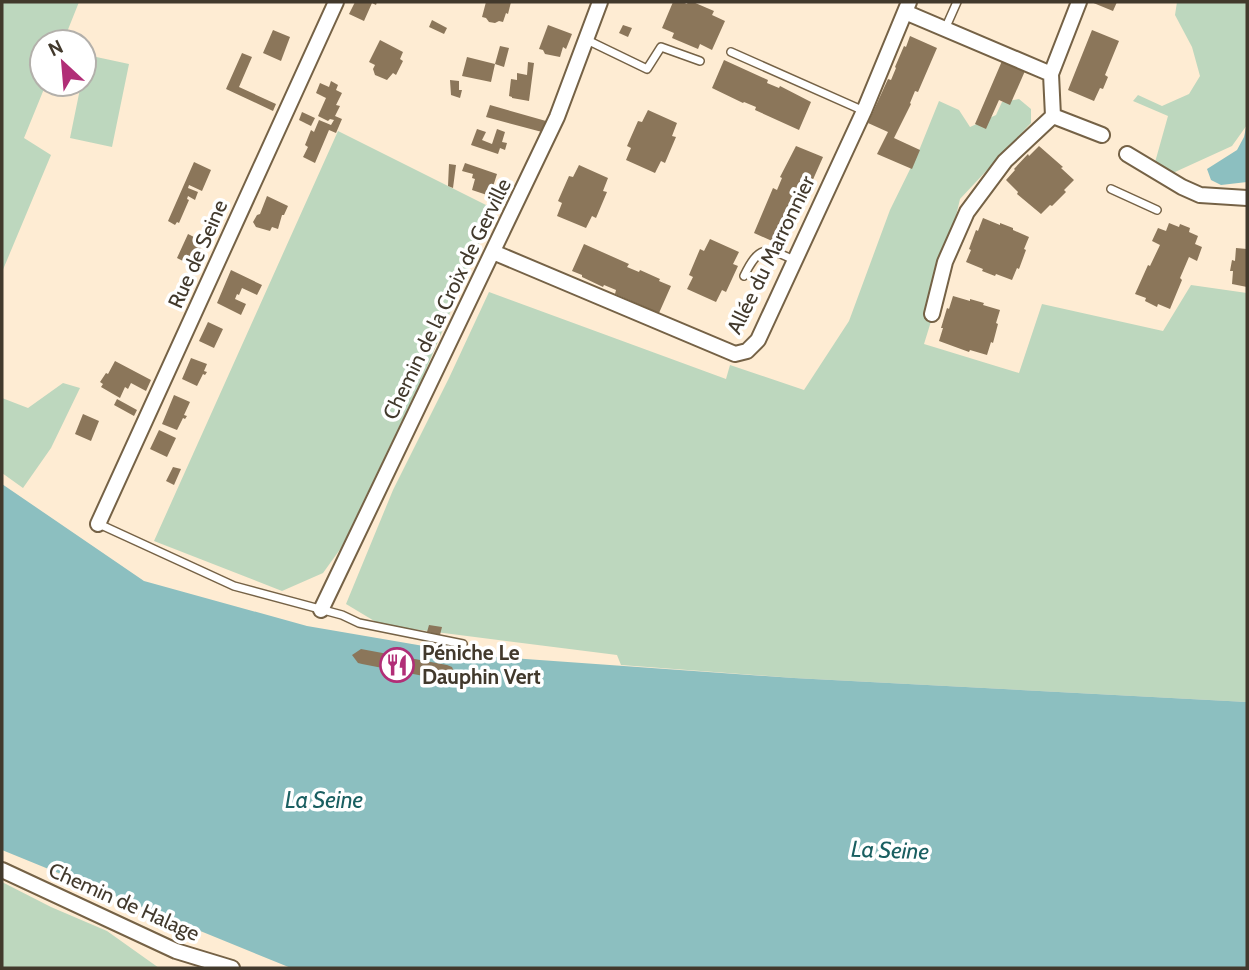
<svg xmlns="http://www.w3.org/2000/svg" width="1249" height="970" viewBox="0 0 1249 970" font-family="Cabin,sans-serif">
<rect width="100%" height="100%" fill="#feecd3"/>
<!-- green -->
<path fill="#bdd7be" d="M2,2H79L63,42H42V84H46L24,138L51,155L2,272Z
M1177,2H1247V125L1232,146L1175,172L1152,173L1168,116L1133,101L1138,95L1162,106L1189,94L1200,76L1192,47L1175,15Z
M87,55L129,64L112,147L70,138L81,84H84V69Z
M1019,99L1031,109V123L960,199L953,229L950,260L924,344L1019,373L1042,304L1163,331L1191,285L1247,293V702L794,678L621,665L617,655L381,625L346,604L393,490L449,378L489,292L726,379L730,365L804,390L849,321L890,210L918,153L939,101L959,110L970,127L996,115L1002,102Z
M338,131L494,209L422,379L341,548L323,573L282,591L154,541Z
M63,383L80,388L51,448L23,488L2,473V398L28,408Z
M2,882L51,907L107,931L159,968H2Z"/>
<!-- water -->
<path fill="#8cbfc0" d="M1247,123V182L1221,185L1211,180L1207,169L1237,150L1244,137Z
M2,484L144,581L307,626L482,656L794,678L1247,702V968H291L2,850Z"/>
<!-- building -->
<path fill="#8b765a" d="M355,2H377L376,5L372,3L364,21L349,14Z
M486,2H511L508,14L506,13L503,22L499,21L495,23L489,22L486,18L482,17Z
M673,2H682L687,4L688,2H693L714,11L712,15L725,21L712,50L700,44L698,49L672,38L674,33L662,28Z
M1091,2H1117L1113,11Z
M432,20L447,28L444,34L429,27Z
M548,25L572,34L566,49L563,47L560,57L545,54L543,50L539,49Z
M623,25L632,28L628,37L619,33Z
M273,30L290,37L281,61L263,53Z
M1092,30L1119,41L1105,75L1108,77L1103,89L1100,88L1094,101L1068,90Z
M910,36L937,48L918,92L915,91L910,103L911,104L894,138L920,150L912,169L877,154L888,132L868,123L888,79L891,80L896,68L895,67L904,46L906,47Z
M380,40L403,52L400,59L403,61L396,75L393,73L387,80L375,75L373,69L375,65L369,62Z
M500,46L509,48L504,67L495,64Z
M242,53L252,57L239,87L276,104L273,111L226,89Z
M467,57L495,64L491,82L462,76Z
M724,60L768,80L767,83L779,88L780,86L811,102L799,130L755,110L756,107L744,102L743,103L712,88Z
M1002,61L1025,71L1010,105L999,100L986,129L975,124Z
M528,62L534,63L529,101L512,98V97L509,96L511,79L517,80V73L527,75Z
M450,80L459,81V90H462L460,98L451,95Z
M331,81L338,85L336,90L342,93L336,105L340,106L335,116L342,119L336,133L329,130L315,163L303,157L308,147L305,145L311,130L314,132L319,120L331,125L334,120L330,119L328,121L318,116L326,98L316,93L320,83L329,87Z
M490,105L546,121L542,132L486,117Z
M648,110L677,123L672,136L676,137L665,163L661,161L655,173L626,160L631,148L627,146L638,121L642,122Z
M302,112L315,118L311,126L299,120Z
M477,129L486,132L482,140L492,144L497,129L505,132L502,142L507,143L505,150L500,148L498,154L471,145Z
M796,146L823,157L803,202L800,201L795,213H797L787,235L785,234L781,245L754,233L773,188L777,190L782,178L780,177Z
M1039,146L1063,167L1061,168L1074,180L1064,190L1066,192L1052,206L1050,205L1041,214L1017,194L1018,192L1006,180L1015,170L1014,169L1028,154L1029,156Z
M194,162L211,170L202,191L189,185L188,188L198,192L195,200L188,196L187,199L189,200L179,223L177,222L175,225L168,221Z
M465,163L497,174L490,196L472,190L475,179L472,178L473,174L462,171Z
M449,164L456,165L453,188L448,186Z
M579,165L608,178L603,191L607,192L596,218L592,216L586,228L557,216L562,203L558,201L569,176L573,177Z
M267,196L288,206L284,215H282L278,229L272,227L270,231L256,227L253,222L257,215L260,214Z
M983,218L1000,225V223L1013,228V230L1029,237L1024,249L1026,250L1019,269L1017,268L1012,280L996,274L995,276L982,271L983,269L966,262L971,250L969,249L976,230L978,231Z
M1169,223L1179,227L1180,224L1190,228L1189,232L1198,236L1195,244L1202,247L1197,261L1189,257L1180,278L1182,280L1170,309L1158,304L1157,307L1145,301L1146,298L1135,294L1148,265L1150,266L1160,245L1152,241L1158,228L1166,231Z
M188,234L198,239L195,245L201,247L197,256L192,253L187,263L177,258Z
M710,239L739,252L733,264L738,266L726,292L722,290L716,302L687,289L693,277L689,275L700,249L704,251Z
M584,244L629,264L627,267L639,272L640,270L660,279L659,281L671,286L659,313L615,294L616,290L604,285L603,287L582,277V275L572,271Z
M1236,248L1247,249V287L1232,284L1233,271H1230L1232,260L1235,261Z
M231,270L262,285L257,295L242,288L239,295L237,294L235,299L246,304L241,315L217,303Z
M953,296L970,301V299L984,303L983,305L1000,310L996,323L998,324L993,343L991,342L987,355L970,350L969,352L939,341L943,328H941L947,308L949,309Z
M208,322L223,329L214,348L199,341Z
M191,358L207,364L204,371L207,372L205,375L203,374L197,386L182,379Z
M115,361L151,380L146,391L131,383L128,389L125,387L120,398L101,387L103,384L100,382L106,373L108,374Z
M174,395L190,402L184,415L187,416L185,419L183,418L177,430L162,424Z
M117,399L137,410L134,416L114,405Z
M83,414L99,421L91,441L75,434Z
M159,430L176,438L167,457L150,449Z
M173,467L181,469L174,485L166,481Z
M429,625L442,627L440,635L427,632Z
M361,649L447,665L452,667L455,674L449,680H444L362,664L358,663L352,655Z"/>
<g fill="none" stroke-linecap="round" stroke-linejoin="round">
<!-- lane casing -->
<g stroke="#756246" stroke-width="10">
<path id="lane" d="M945,29L957,2
M587,40L647,69L661,47L700,61
M731,52L864,111
M1111,189L1157,210
M744,276C758,247 766,245 795,261
M99,524L234,586L342,615L359,623L463,644"/>
</g>
<!-- street casing -->
<g stroke="#756246" stroke-width="18">
<path id="street" d="M905,12L1051,74L1053,116L1102,135
M1051,74L1079,2
M1127,154L1182,187L1200,195L1247,198
M493,252L735,354L747,351L758,340L864,111L909,2
M932,314L945,262L967,212L1005,161L1053,116
M98,524L336,2
M321,610L557,117L600,2
M2,870L176,951L232,968"/>
</g>
<!-- lane -->
<use href="#lane" stroke="#fff" stroke-width="7"/>
<!-- street -->
<use href="#street" stroke="#fff" stroke-width="14"/>
</g>
<!-- icons -->
<defs>
<g id="restaurant-ring" transform="scale(1.75)"><circle r="9.5" fill="#fff" stroke="#b12e77" stroke-width="1.5"/><path d="M-5-6h1v4h1v-4h1v4h1v-4h1v5L-1.5 .5V6h-2V.5L-5-1ZM5-6V6H3V1.5H1.5Q1.5-4 5-6Z" fill="#b12e77"/></g>
</defs>
<g fill-rule="evenodd">
<use href="#restaurant-ring" x="397" y="665"/>
</g>
<g text-anchor="middle" stroke-width="7" stroke-linejoin="round" paint-order="stroke">
<!-- street labels -->
<g font-size="21" fill="#42392c" stroke="#fff">
<text transform="translate(198 254) rotate(-66)" y="7">Rue de Seine</text>
<text transform="translate(771 255) rotate(-64)" y="7">Allée du Marronnier</text>
<text transform="translate(447 299) rotate(-64)" y="7">Chemin de la Croix de Gerville</text>
<text transform="translate(124 902) rotate(24)" y="7">Chemin de Halage</text>
</g>
<!-- poi labels -->
<g font-size="21" font-weight="bold" fill="#42392c" stroke="#fff" text-anchor="start">
<text x="422" y="660">Péniche Le<tspan x="422" dy="24">Dauphin Vert</tspan></text>
</g>
<!-- water labels -->
<g font-size="23" font-style="italic" fill="#1a5f61" stroke="#fff">
<text x="324" y="808">La Seine</text>
<text transform="translate(890 850) rotate(2)" y="8">La Seine</text>
</g>
</g>
<!-- border -->
<rect width="1249" height="970" fill="none" stroke="#42392c" stroke-width="7"/>
<!-- north arrow -->
<g transform="translate(63 63) rotate(334)"><circle r="33" fill="#ffffff" stroke="#b3b0ab" stroke-width="2"/>
<path d="M0-5L12 26L0 18L-12 26Z" fill="#b12e77"/>
<text y="-10" font-size="19" font-weight="bold" text-anchor="middle" fill="#42392c">N</text>
</g>
</svg>
